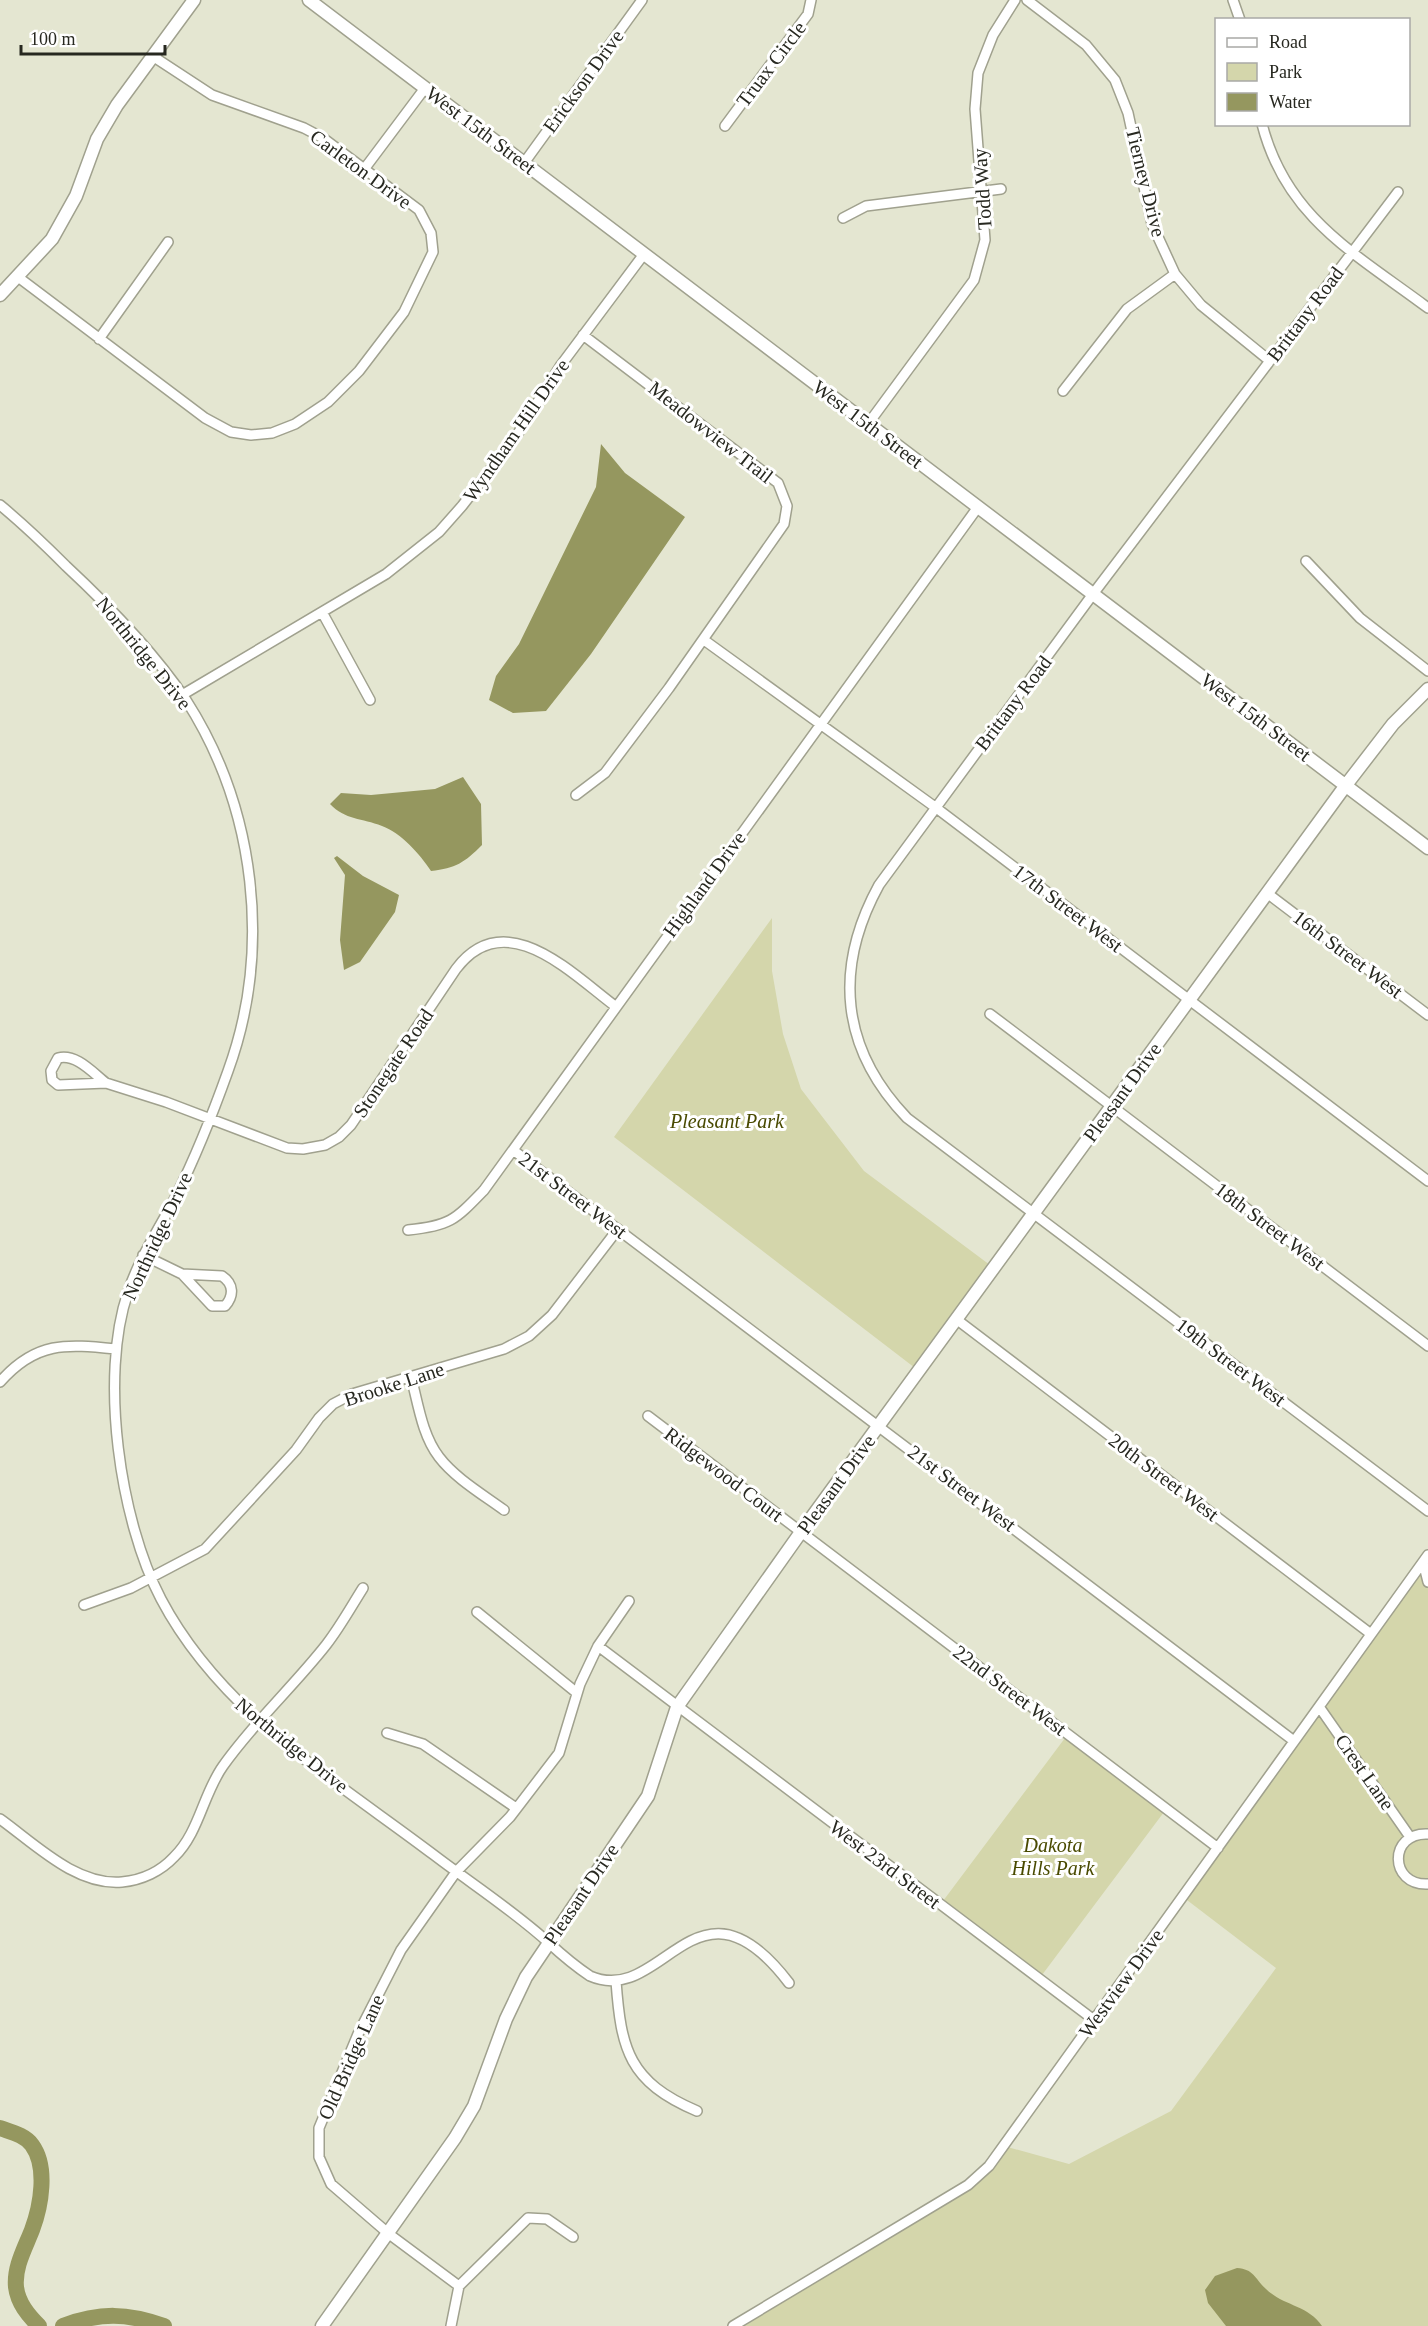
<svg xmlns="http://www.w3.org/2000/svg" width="1428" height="2326" viewBox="0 0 1428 2326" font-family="Georgia,serif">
<rect width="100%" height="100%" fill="#e4e6d1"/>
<!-- green -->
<path fill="#d4d6ab" d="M772,918V971L783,1034L801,1089L864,1171L994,1268L919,1371L614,1137Z
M1423,1562L1428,1582V2326H733L968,2185L1004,2146L1069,2164L1171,2111L1276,1968L1183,1897Z
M1068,1734L1167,1808L1039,1979L940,1905Z"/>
<!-- water -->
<path fill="#95975f" d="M601,444L625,473L685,517L591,654L546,711L513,713L489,700L496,676L519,644L596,487Z
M463,777L481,804L482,845C464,863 456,868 431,871C420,854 401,833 382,826C362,818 345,820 330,804L341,793L371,795L435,789Z
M337,856L363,876L399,895L395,912L360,962L344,970L340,940L345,875L334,858Z
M1237,2268C1254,2269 1255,2279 1266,2289C1283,2306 1308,2305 1322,2326H1226L1208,2303L1205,2290L1215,2276Z"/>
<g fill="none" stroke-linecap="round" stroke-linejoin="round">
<!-- river -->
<path stroke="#95975f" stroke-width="16" d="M0,2128C11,2132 25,2135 32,2145C48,2167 41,2206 32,2230C25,2248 14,2267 16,2287C18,2303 28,2315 39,2326
M63,2326C100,2312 128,2313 164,2326"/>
<!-- minor casing -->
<g stroke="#a0a18e" stroke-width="12">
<path id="minor" d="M1027,0L1086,45L1115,80L1128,113L1152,224L1175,274L1201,305L1270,361
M1233,0L1240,20
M1262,124C1286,218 1356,254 1428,308
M725,126L808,14L811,0
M524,163L642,0
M365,168L425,88
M1398,192L1093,594L879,885C833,969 841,1049 907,1118L1428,1511
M843,218L866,206L1001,189
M18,277L205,418L231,432L251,435L272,433L295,424L328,402L359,371L404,312L433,252L431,233L419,210L323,138L304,128L212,95L154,57
M99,339L168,242
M1063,391L1127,309L1175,274
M868,424L974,280L985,240L975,109L978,73L993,35L1015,0
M0,505C23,524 45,545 66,566C109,606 153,651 186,700C256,809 272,950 228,1071C213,1113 196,1156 176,1196C160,1228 139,1258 128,1292C99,1377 120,1521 161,1599C221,1713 335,1780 434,1855C472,1884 514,1911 549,1943C562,1955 575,1966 590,1976C663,2008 696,1861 789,1983
M1306,561L1360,618L1428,671
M322,612L370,700
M704,640L935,807L1428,1181
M182,695L386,574L439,532L462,506L517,435L561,365L644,254
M576,795L605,773L669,688L784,524L787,506L778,483L583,335
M1267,893L1428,1015
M990,1014L1428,1346
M106,1083C93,1073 76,1053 58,1058L51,1071L52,1080L58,1085L106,1083L166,1102L287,1148L303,1149L325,1145L339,1137L351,1125L456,969C505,904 571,973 615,1006
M513,1150L1294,1741
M408,1230C450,1226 455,1220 484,1190L978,507
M143,1255L182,1274L212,1306H225C234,1296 234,1284 222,1276L182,1274
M956,1319L1371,1634
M411,1377C418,1403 422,1435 439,1457C455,1478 482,1494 504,1510
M0,1382C36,1341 66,1344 116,1349
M648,1416L1218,1848
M1423,1562L1428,1582
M84,1605L131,1588L205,1549L296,1450L319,1418L333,1404L352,1394L504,1349L529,1336L552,1315L618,1229
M477,1612L577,1693
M598,1646L629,1601
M1320,1708L1410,1837
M387,1733L423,1744L516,1808
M0,1819C35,1844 76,1886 122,1882C142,1880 161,1871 174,1857C199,1833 203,1794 223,1766C254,1722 293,1687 326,1645C340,1627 351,1607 363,1588
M1428,1834C1388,1832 1389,1886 1428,1884
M616,1981C621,2050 629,2082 697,2111
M459,2286L528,2218L547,2219L573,2237
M451,2326L459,2286L389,2234L331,2184L319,2157V2128L358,2034L401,1950L456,1872L510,1817L559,1753L580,1684L598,1646L1094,2020
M733,2326L968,2185L989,2166L1428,1555"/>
</g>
<!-- tertiary casing -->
<g stroke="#a0a18e" stroke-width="15">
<path id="tertiary" d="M309,0L1428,848
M0,295L52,239L76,196L97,139L117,105L194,0
M322,2326L455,2138L474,2106L506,2019L526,1977L648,1796L677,1707L801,1532L1346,785L1393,724L1428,689"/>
</g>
<!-- minor -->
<use href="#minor" stroke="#fff" stroke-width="9"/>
<!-- tertiary -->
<use href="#tertiary" stroke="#fff" stroke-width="12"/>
</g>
<g text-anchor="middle" stroke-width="6" stroke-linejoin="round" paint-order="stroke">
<!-- street labels -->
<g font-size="20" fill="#272820" stroke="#fff">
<text transform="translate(771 64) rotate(-53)" y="7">Truax Circle</text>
<text transform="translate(583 81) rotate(-54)" y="7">Erickson Drive</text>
<text transform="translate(481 130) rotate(37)" y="7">West 15th Street</text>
<text transform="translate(361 169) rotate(36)" y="7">Carleton Drive</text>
<text transform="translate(1146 182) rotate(76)" y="7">Tierney Drive</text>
<text transform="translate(982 189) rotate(-94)" y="7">Todd Way</text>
<text transform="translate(1305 314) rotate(-53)" y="7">Brittany Road</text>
<text transform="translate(868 424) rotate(37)" y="7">West 15th Street</text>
<text transform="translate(516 430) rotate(-55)" y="7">Wyndham Hill Drive</text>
<text transform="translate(711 432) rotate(38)" y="7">Meadowview Trail</text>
<text transform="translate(144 653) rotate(51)" y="7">Northridge Drive</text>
<text transform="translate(1013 703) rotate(-53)" y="7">Brittany Road</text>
<text transform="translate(1256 717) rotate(37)" y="7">West 15th Street</text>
<text transform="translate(704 884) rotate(-54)" y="7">Highland Drive</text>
<text transform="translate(1068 908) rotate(37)" y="7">17th Street West</text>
<text transform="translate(1348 954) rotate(37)" y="7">16th Street West</text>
<text transform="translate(393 1063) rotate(-56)" y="7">Stonegate Road</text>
<text transform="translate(1122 1092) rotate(-54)" y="7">Pleasant Drive</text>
<text transform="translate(573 1195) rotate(37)" y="7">21st Street West</text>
<text transform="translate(1270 1226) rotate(37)" y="7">18th Street West</text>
<text transform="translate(157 1236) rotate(-65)" y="7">Northridge Drive</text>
<text transform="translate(1231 1362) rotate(37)" y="7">19th Street West</text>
<text transform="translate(394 1384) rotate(-18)" y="7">Brooke Lane</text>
<text transform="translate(724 1474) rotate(37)" y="7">Ridgewood Court</text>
<text transform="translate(1164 1477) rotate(37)" y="7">20th Street West</text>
<text transform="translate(836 1484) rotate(-54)" y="7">Pleasant Drive</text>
<text transform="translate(962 1488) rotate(37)" y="7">21st Street West</text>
<text transform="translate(1010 1690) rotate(37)" y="7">22nd Street West</text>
<text transform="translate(292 1745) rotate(39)" y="7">Northridge Drive</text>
<text transform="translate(1365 1772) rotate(55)" y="7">Crest Lane</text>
<text transform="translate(885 1864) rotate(37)" y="7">West 23rd Street</text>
<text transform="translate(581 1894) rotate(-56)" y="7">Pleasant Drive</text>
<text transform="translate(1121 1983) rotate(-54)" y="7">Westview Drive</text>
<text transform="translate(351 2057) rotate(-66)" y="7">Old Bridge Lane</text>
</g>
<!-- park labels -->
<g font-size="20" font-style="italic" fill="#494a01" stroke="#fff">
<text x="727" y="1128">Pleasant Park</text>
<text x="1053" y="1852">Dakota<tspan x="1053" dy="23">Hills Park</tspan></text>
</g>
</g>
<!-- legend -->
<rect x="1215" y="18" width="195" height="108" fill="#ffffff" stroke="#a9a9a6" stroke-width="1.5"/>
<rect x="1227" y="38" width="30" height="9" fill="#ffffff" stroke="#a9a9a6" stroke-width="1.5"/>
<text x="1269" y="48" font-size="18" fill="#272820">Road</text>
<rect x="1227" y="63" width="30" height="18" fill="#d4d6ab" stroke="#a9a9a6" stroke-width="1.5"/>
<text x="1269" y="78" font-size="18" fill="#272820">Park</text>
<rect x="1227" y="93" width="30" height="18" fill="#95975f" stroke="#a9a9a6" stroke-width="1.5"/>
<text x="1269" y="108" font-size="18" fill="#272820">Water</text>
<!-- scale -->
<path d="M21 45v9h144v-9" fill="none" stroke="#272820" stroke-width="3"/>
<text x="30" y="45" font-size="18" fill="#272820" stroke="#ffffff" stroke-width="4.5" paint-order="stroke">100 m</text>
</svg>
